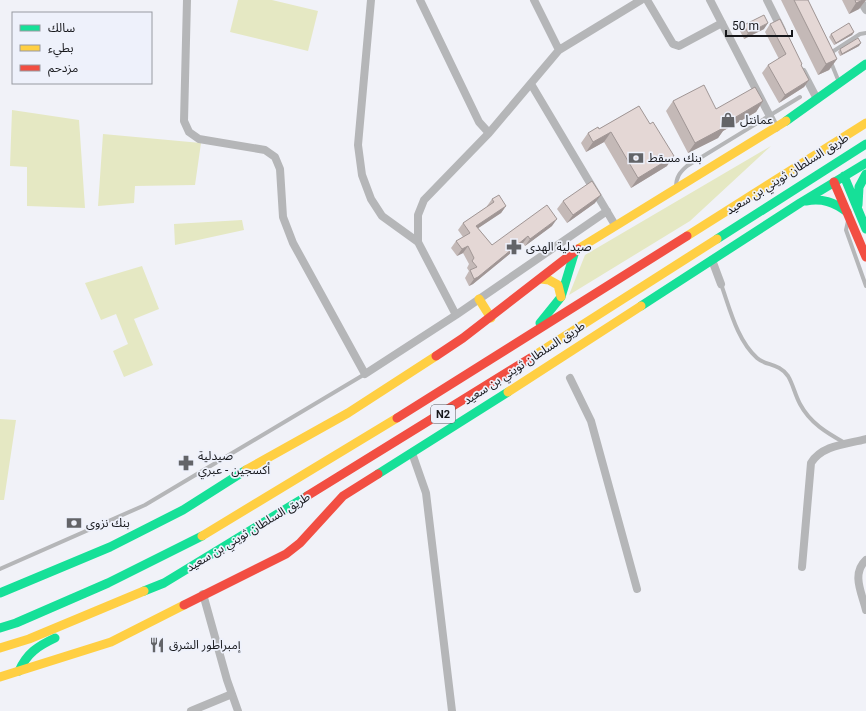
<svg xmlns="http://www.w3.org/2000/svg" width="866" height="711" viewBox="0 0 866 711" font-family="Roboto,'Noto Sans Arabic',sans-serif">
<rect width="100%" height="100%" fill="#f1f2f8"/>
<!-- green -->
<path fill="#e5e8c3" d="M238,0H272L318,11L308,51L230,32Z
M12,110L79,120L85,208L27,206V167L10,166Z
M103,134L201,143L195,185L135,186L134,203L98,206Z
M771,146L690,221L569,295L585,255Z
M242,220L244,230L175,245L174,224Z
M142,266L159,309L134,319L153,365L124,377L113,351L128,344L116,314L101,320L85,283Z
M0,419L16,420L4,500H0Z"/>
<g fill="none" stroke-linecap="round" stroke-linejoin="round">
<!-- lane -->
<path stroke="#b5b6b8" stroke-width="4" d="M829,54L860,34L866,33
M830,60L839,82
M676,187C676,177 680,172 687,166L800,97
M848,221L846,230L866,286
M721,284C730,309 737,340 757,358C766,366 779,363 788,376C793,384 795,395 800,404C810,423 827,433 845,443
M0,569L145,505L365,374"/>
<!-- street -->
<path stroke="#b5b6b8" stroke-width="8" d="M187,0L184,121L189,132L199,139L265,150L275,157L280,169L283,217L293,243L365,374L456,315L607,211
M371,0L358,145L362,175L371,199L382,216L418,242L456,315
M420,0L479,122L489,133
M534,0L559,50
M647,0L673,44L679,46L722,23
M710,0L776,128
M767,0L782,30
M860,0L866,10
M803,72L817,99
M531,84L615,225
M418,242V215L424,200L489,133L559,50L641,0
M712,260L721,284
M570,378L591,421L637,589
M412,453L426,493L452,711
M866,560C851,574 862,593 866,610
M802,567L811,463C822,445 847,444 866,439
M203,594L227,680L238,711
M191,711L232,694"/>
<!-- fast -->
<path stroke="#16e098" stroke-width="9" d="M786,121L866,64
M844,176L866,229
M806,201C822,198 834,202 847,212
M858,205L859,187L866,174
M717,239L866,144
M641,306L800,203L866,163
M540,323L561,297L575,251
M378,474L508,392
M144,591L164,583L307,496
M0,593L110,547L183,510L246,470
M0,628L16,623L108,583L202,536
M19,671C27,653 38,646 55,638"/>
<!-- slow -->
<path stroke="#ffcf43" stroke-width="9" d="M687,236L866,123
M578,249L786,121
M541,279L549,280L558,285L561,297
M479,299L491,318
M532,357L717,239
M508,392L641,306
M246,470L348,413L436,356
M202,536L397,418
M0,648L29,639L144,591
M0,677L111,642L184,605"/>
<!-- jam -->
<path stroke="#f24e42" stroke-width="9" d="M834,182L866,257
M436,356L463,338L578,249
M397,418L687,236
M307,496L532,357
M184,605L286,554L300,543L343,496L378,474"/>
</g>
<!-- wall -->
<path fill="#c4b9b7" d="M781,0H808L837,59L829,70L818,75Z
M842,0H866L859,9L849,14Z
M770,24L801,66L809,80L804,87L779,103L762,73L768,65L779,59L765,32Z
M744,25L764,29L744,39L740,31Z
M854,32L852,35L834,45L829,37L831,34Z
M859,46L840,56L838,52L840,49Z
M673,101L716,109L763,101L756,112L723,131L718,138L688,153L666,111Z
M639,106L667,166L631,188L604,142L586,152L581,143L588,133L599,129Z
M492,199L506,206L501,213L478,228L492,245L552,226L525,246L523,243L473,284L469,286L465,278L469,271L467,268L469,264L463,253L457,256L451,248L456,241L463,237L458,230L463,223L487,207V206Z
M563,201L595,203L567,223L557,209Z"/>
<!-- shaded-wall -->
<path fill="#a09695" d="M863,0H866L859,9L849,14L856,3Z
M768,23L764,29L744,39L748,33Z
M854,32L852,35L834,45L836,43Z
M861,43L859,46L840,56L842,54Z
M837,59L829,70L818,75L826,64Z
M809,80L804,87L779,103L785,95Z
M763,101L756,112L723,131L718,138L688,153L695,143L724,124Z
M611,132L604,142L586,152L593,142Z
M674,156L667,166L631,188L638,178Z
M601,195L595,203L567,223L573,215Z
M506,206L501,213L471,233L476,226Z
M557,219L552,226L525,246L530,239Z
M528,236L523,243L473,284L469,286L474,279Z
M468,246L463,253L457,256L462,249Z"/>
<!-- building -->
<path fill="#e4d7d5" stroke="#a09695" d="M794,0H808L837,59L826,64Z
M855,0H863L856,3Z
M764,15L768,23L748,33L744,25Z
M780,19L802,64L801,65L809,80L785,95L768,65L786,54L770,24Z
M849,23L854,32L836,43L831,34Z
M858,38L861,43L842,54L840,49Z
M704,85L716,109L755,87L763,101L724,124L725,127L695,143L673,101Z
M639,106L650,124L653,122L674,156L638,178L611,132L593,142L588,133L598,127L599,129Z
M592,181L601,195L573,215L563,201Z
M499,195L506,206L476,226L492,245L547,205L557,219L530,239L528,236L478,277L474,279L470,270L477,267L472,261L474,258L468,246L462,249L456,241L470,233L463,223L494,202L492,199Z"/>
<!-- icons -->
<defs>
<g id="shop-bare" transform="scale(1.2)"><path d="M-5-2.5h2.3a2.7 3.5 0 0 1 5.4 0H5L5.5 6h-11ZM-1.5-2.5h3a1.5 2.3 0 0 0-3 0Z" fill="#636468" stroke="#eef1fb" stroke-width="2.5" paint-order="stroke"/></g>
<g id="bank-bare" transform="scale(1.2)"><path d="M-6-4H6V4H-6ZM0-2.3a2.3 2.3 0 1 0 0 4.6a2.3 2.3 0 1 0 0-4.6Z" fill="#636468" stroke="#eef1fb" stroke-width="2.5" paint-order="stroke"/></g>
<g id="pharmacy-bare" transform="scale(1.2)"><path d="M-2-6h4v4h4v4h-4v4h-4v-4h-4v-4h4Z" fill="#636468" stroke="#eef1fb" stroke-width="2.5" paint-order="stroke"/></g>
<g id="restaurant-bare" transform="scale(1.2)"><path d="M-5-6h1v4h1v-4h1v4h1v-4h1v5L-1.5 .5V6h-2V.5L-5-1ZM5-6V6H3V1.5H1.5Q1.5-4 5-6Z" fill="#636468" stroke="#eef1fb" stroke-width="2.5" paint-order="stroke"/></g>
</defs>
<g fill-rule="evenodd">
<use href="#shop-bare" x="728" y="120"/>
<use href="#bank-bare" x="636" y="158"/>
<use href="#pharmacy-bare" x="514" y="247"/>
<use href="#pharmacy-bare" x="186" y="463"/>
<use href="#bank-bare" x="74" y="523"/>
<use href="#restaurant-bare" x="157" y="645"/>
</g>
<g text-anchor="middle" stroke-width="3.5" stroke-linejoin="round" paint-order="stroke">
<!-- shield labels -->
<rect fill="#eef1fb" stroke="#57585e" stroke-width="1" x="431" y="405" width="24" height="18" rx="3"/>
<g font-size="11" font-weight="bold" fill="#16171b">
<text x="443" y="418">N2</text>
</g>
<!-- poi labels -->
<g font-size="12" fill="#16171b" stroke="#eef1fb" text-anchor="start">
<text x="740" y="124">عمانتل</text>
<text x="648" y="162">بنك مسقط</text>
<text x="526" y="251">صيدلية الهدى</text>
<text x="198" y="460">صيدلية<tspan x="198" dy="14">أكسجين - عبري</tspan></text>
<text x="86" y="527">بنك نزوى</text>
<text x="169" y="649">إمبراطور الشرق</text>
</g>
<!-- street labels -->
<g font-size="12" fill="#16171b" stroke="#eef1fb">
<text transform="translate(787 174) rotate(-32)" y="4">طريق السلطان ثويني بن سعيد</text>
<text transform="translate(524 363) rotate(-33)" y="4">طريق السلطان ثويني بن سعيد</text>
<text transform="translate(248 532) rotate(-31)" y="4">طريق السلطان ثويني بن سعيد</text>
</g>
</g>
<!-- legend -->
<rect x="12" y="12" width="140" height="72" fill="#eef1fb" stroke="#989aa1"/>
<rect x="20" y="25" width="20" height="6" fill="#16e098" stroke="#989aa1"/>
<text x="48" y="32" font-size="12" fill="#16171b">سالك</text>
<rect x="20" y="45" width="20" height="6" fill="#ffcf43" stroke="#989aa1"/>
<text x="48" y="52" font-size="12" fill="#16171b">بطيء</text>
<rect x="20" y="65" width="20" height="6" fill="#f24e42" stroke="#989aa1"/>
<text x="48" y="72" font-size="12" fill="#16171b">مزدحم</text>
<!-- scale -->
<path d="M726 30v6h66v-6" fill="none" stroke="#16171b" stroke-width="2"/>
<text x="732" y="30" font-size="12" fill="#16171b" stroke="#eef1fb" stroke-width="3" paint-order="stroke">50 m</text>
</svg>
